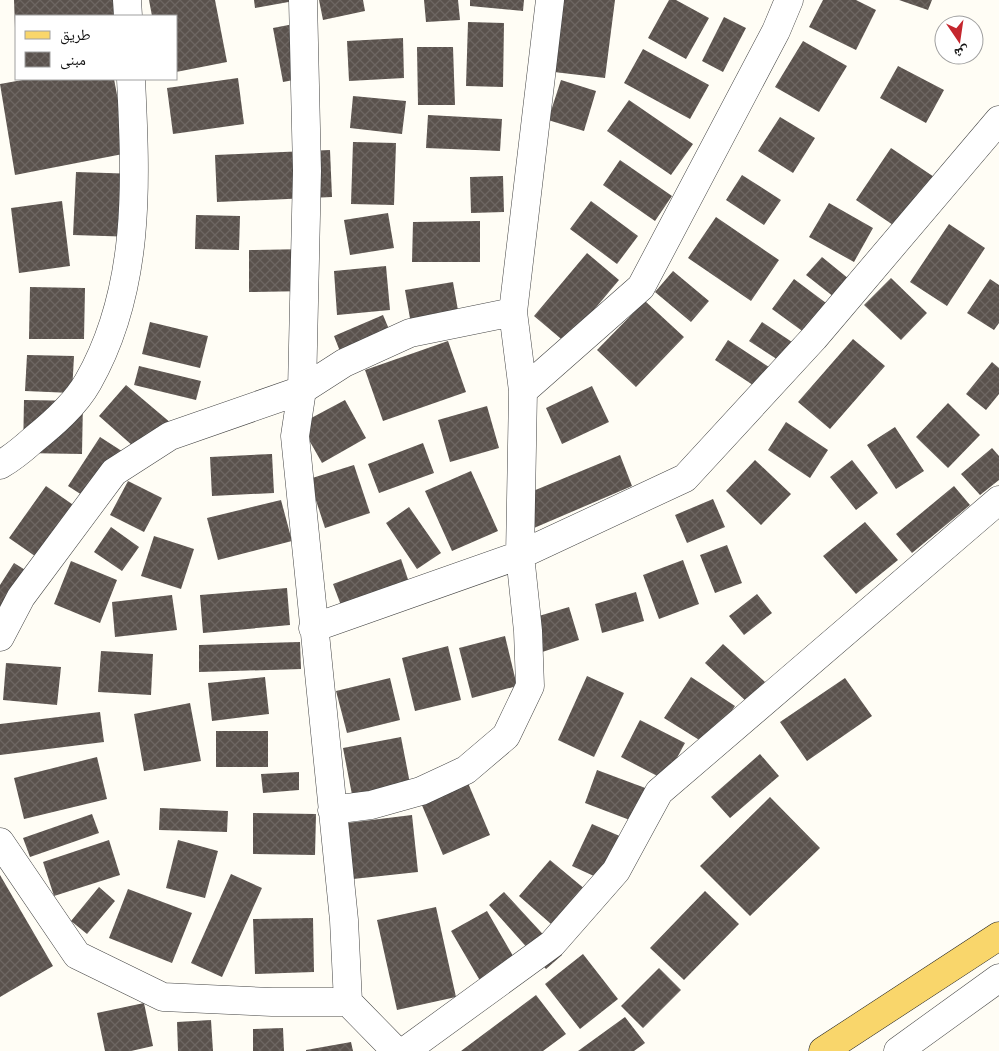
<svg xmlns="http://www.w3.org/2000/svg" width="999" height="1051" viewBox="0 0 999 1051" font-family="Spectral,'Noto Naskh Arabic',serif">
<defs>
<pattern id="building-cross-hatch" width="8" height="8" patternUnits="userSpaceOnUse" patternTransform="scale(1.25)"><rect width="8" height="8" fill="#5a524d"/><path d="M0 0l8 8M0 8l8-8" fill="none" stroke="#6d6662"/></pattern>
</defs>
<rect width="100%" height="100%" fill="#fffdf5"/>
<!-- building -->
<path fill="url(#building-cross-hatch)" d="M14,0H117L118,16H16L15,28Z
M149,0H215L227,62L176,72V16H152Z
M254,0H294V1L255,8Z
M319,0H363L365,11L323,20Z
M424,0H458L460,20L426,22Z
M470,0H524L523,11L470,6Z
M563,0H615L605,78L554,72Z
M669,0H676L709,18L686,59L648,38Z
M823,0H856L876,10L856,50L809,27Z
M899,0H932L928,10Z
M724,17L746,28L723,72L702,61Z
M304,22L315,76L283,82L273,28Z
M468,22L504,23L503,87L466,86Z
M403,38L404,78L349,81L347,41Z
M803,41L847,66L819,112L775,87Z
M417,47H453L455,105H418Z
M643,49L709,85L690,119L624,83Z
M898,66L944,90L926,123L880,98Z
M238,78L244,124L173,134L167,88Z
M28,79H114L128,153L15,175L0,84Z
M561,80L596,91L584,131L548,120Z
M353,96L406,101L402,134L350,128Z
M629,100L693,144L671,175L607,131Z
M428,115L502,119L500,151L426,148Z
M780,117L815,138L793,173L758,151Z
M353,142L396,143L394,205L351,204Z
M891,148L946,185L911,237L856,200Z
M330,150L332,197L217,202L215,155Z
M620,160L672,196L655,221L603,185Z
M76,172L138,174L136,237L73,235Z
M742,175L781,200L764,225L726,200Z
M503,176L504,212L471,213L470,177Z
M62,201L70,266L19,273L11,208Z
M591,201L638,236L617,264L570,229Z
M829,203L873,228L854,262L809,237Z
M388,213L394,248L350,255L344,220Z
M196,215L240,216L239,250L195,249Z
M716,217L779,260L751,301L688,258Z
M480,221V262H412L413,222Z
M949,224L985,248L947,306L910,282Z
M308,249L309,291L249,292V250Z
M587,253L619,280L566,343L534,316Z
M822,257L849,279L834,297L806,275Z
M386,266L390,310L337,315L334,271Z
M673,271L709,301L691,322L655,292Z
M891,278L927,313L901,340L864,305Z
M794,279L826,303L805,333L772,309Z
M990,279L999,285V323L994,330L967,313Z
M453,282L459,316L411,324L405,290Z
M30,287L85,288L84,339H29Z
M645,301L684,337L636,387L597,350Z
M383,315L391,334L341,354L334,336Z
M150,322L208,336L200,368L142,354Z
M762,322L801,348L789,367L749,341Z
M853,339L885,366L830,429L798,402Z
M728,340L769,367L756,387L715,360Z
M448,341L466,392L383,421L365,370Z
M27,355L74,356L72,393L25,391Z
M992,362L999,368V394L986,410L966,394Z
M139,366L201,381L196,400L134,385Z
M126,385L178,429L150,461L99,416Z
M592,386L609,422L562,444L546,408Z
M24,400L83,401L82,454L23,453Z
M345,400L366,438L322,463L300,424Z
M948,403L980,435L948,468L916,437Z
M487,406L499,448L450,462L438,420Z
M786,422L828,450L810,478L768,450Z
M895,427L924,471L896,489L867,445Z
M100,437L128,455L96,504L68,486Z
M423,443L434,473L379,493L368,464Z
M992,448L999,456V480L980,495L961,474Z
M272,454L274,493L212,496L210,457Z
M620,455L632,486L534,528L521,496Z
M755,460L791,494L761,525L726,491Z
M852,460L878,493L856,510L830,477Z
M354,465L370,513L325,528L309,479Z
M471,471L498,531L452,551L425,491Z
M128,481L162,498L144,532L110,515Z
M46,486L82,511L45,563L9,538Z
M954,486L970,505L912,553L896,534Z
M713,499L725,527L687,543L675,515Z
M281,500L292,541L218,560L207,518Z
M409,507L441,553L417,569L386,523Z
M865,522L898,560L856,594L823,556Z
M111,527L139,547L122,571L94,552Z
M154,536L194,549L181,589L141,576Z
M727,545L742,583L715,593L700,555Z
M401,559L412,591L345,616L333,584Z
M683,560L699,604L659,619L643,575Z
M71,561L117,580L100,623L54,604Z
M14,563L43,581L0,644V585Z
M287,588L290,625L203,633L200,595Z
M636,592L644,621L602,633L595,604Z
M757,594L772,613L744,635L729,616Z
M172,595L177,630L115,637L112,602Z
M569,607L579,640L533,655L522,621Z
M505,636L517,686L472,698L459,648Z
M300,642L301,669L199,672V645Z
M723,644L765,682L747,702L705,663Z
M448,646L461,700L415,711L402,658Z
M101,651L153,654L151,695L98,692Z
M6,663L61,667L57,705L3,700Z
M587,676L624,693L594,757L558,740Z
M265,677L269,714L212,721L208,683Z
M691,677L735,706L709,746L664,718Z
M390,678L400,720L347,733L336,691Z
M845,678L872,716L807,761L780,722Z
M190,703L201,761L144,771L134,714Z
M100,712L104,742L0,755V724Z
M640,720L685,743L665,780L621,757Z
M216,731H268V767H216Z
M401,737L412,794L354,805L343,748Z
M760,754L779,776L730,818L711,797Z
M97,757L107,799L24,819L14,778Z
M597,770L648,789L635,822L585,803Z
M299,772V790L263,793L261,774Z
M468,783L490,835L443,855L421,803Z
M770,797L820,848L750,916L700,866Z
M160,808L228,811L227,832L159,830Z
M253,813L316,814L315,855L253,854Z
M92,814L99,833L30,857L23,838Z
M412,815L418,872L353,879L347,823Z
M592,824L638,844L618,887L572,866Z
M109,840L120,875L54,896L43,862Z
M178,840L218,851L205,898L166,888Z
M550,860L598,900L566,937L519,896Z
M231,874L262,888L222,977L191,963Z
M0,875L53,966L0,997Z
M99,887L115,901L87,934L71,921Z
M128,889L192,913L172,963L109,938Z
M705,891L739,924L684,980L650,948Z
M504,892L562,955L546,969L489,905Z
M436,907L456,997L397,1010L377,920Z
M487,911L524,975L489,996L451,931Z
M313,918L314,972L255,974L253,919Z
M583,954L618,999L580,1029L545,984Z
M659,968L681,990L643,1028L621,1006Z
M536,995L566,1034L543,1051H461Z
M144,1003L153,1046L131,1051H105L97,1013Z
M625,1017L645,1043L634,1051H578Z
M211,1020L213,1051H178L177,1022Z
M283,1028L284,1051H253V1029Z
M351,1042L353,1051H306V1050Z"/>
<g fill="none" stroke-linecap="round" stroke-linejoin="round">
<!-- minor casing -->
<g stroke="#444" stroke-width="29">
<path id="minor" d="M127,0L128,16
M303,0L307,171L302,390L295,436L344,920L348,1002L396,1051
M523,391L641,287L776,31L789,0
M0,465C12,458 23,449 33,440C53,424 75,405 88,382C141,289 136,183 131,79
M313,628L520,555L685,478L814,338L999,120
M0,637L21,597L114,472L170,436L302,390L344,363L410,333L513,312
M332,810L371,805L421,791L466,770L506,736L530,686L528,631L520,555L523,391L513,312L550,0
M0,842L77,955L163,997L272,1002H348
M898,1051L999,978"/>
</g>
<!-- tertiary casing -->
<g stroke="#444" stroke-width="29">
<path id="tertiary" d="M405,1051L552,944L616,871L659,792L999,500"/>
</g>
<!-- primary casing -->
<g stroke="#222" stroke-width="29">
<path id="primary" d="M823,1051L999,936"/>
</g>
<!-- minor -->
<use href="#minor" stroke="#fff" stroke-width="28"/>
<!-- tertiary -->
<use href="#tertiary" stroke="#fff" stroke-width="28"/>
<!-- primary -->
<use href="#primary" stroke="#f9d66b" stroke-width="28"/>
</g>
<!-- legend -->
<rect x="15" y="15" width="162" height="65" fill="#ffffff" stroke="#a0a0a0"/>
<rect x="25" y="31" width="25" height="8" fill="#f9d66b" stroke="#a0a0a0"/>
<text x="60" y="40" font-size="15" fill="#111111">طريق</text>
<rect x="25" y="52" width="25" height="15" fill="url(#building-cross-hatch)" stroke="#a0a0a0"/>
<text x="60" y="65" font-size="15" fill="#111111">مبنى</text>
<!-- north arrow -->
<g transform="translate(959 40) rotate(167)"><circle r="24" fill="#ffffff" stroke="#a0a0a0"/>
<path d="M0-4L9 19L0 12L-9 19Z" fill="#c4262e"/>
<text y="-8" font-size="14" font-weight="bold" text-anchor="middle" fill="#111111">ش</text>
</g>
</svg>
